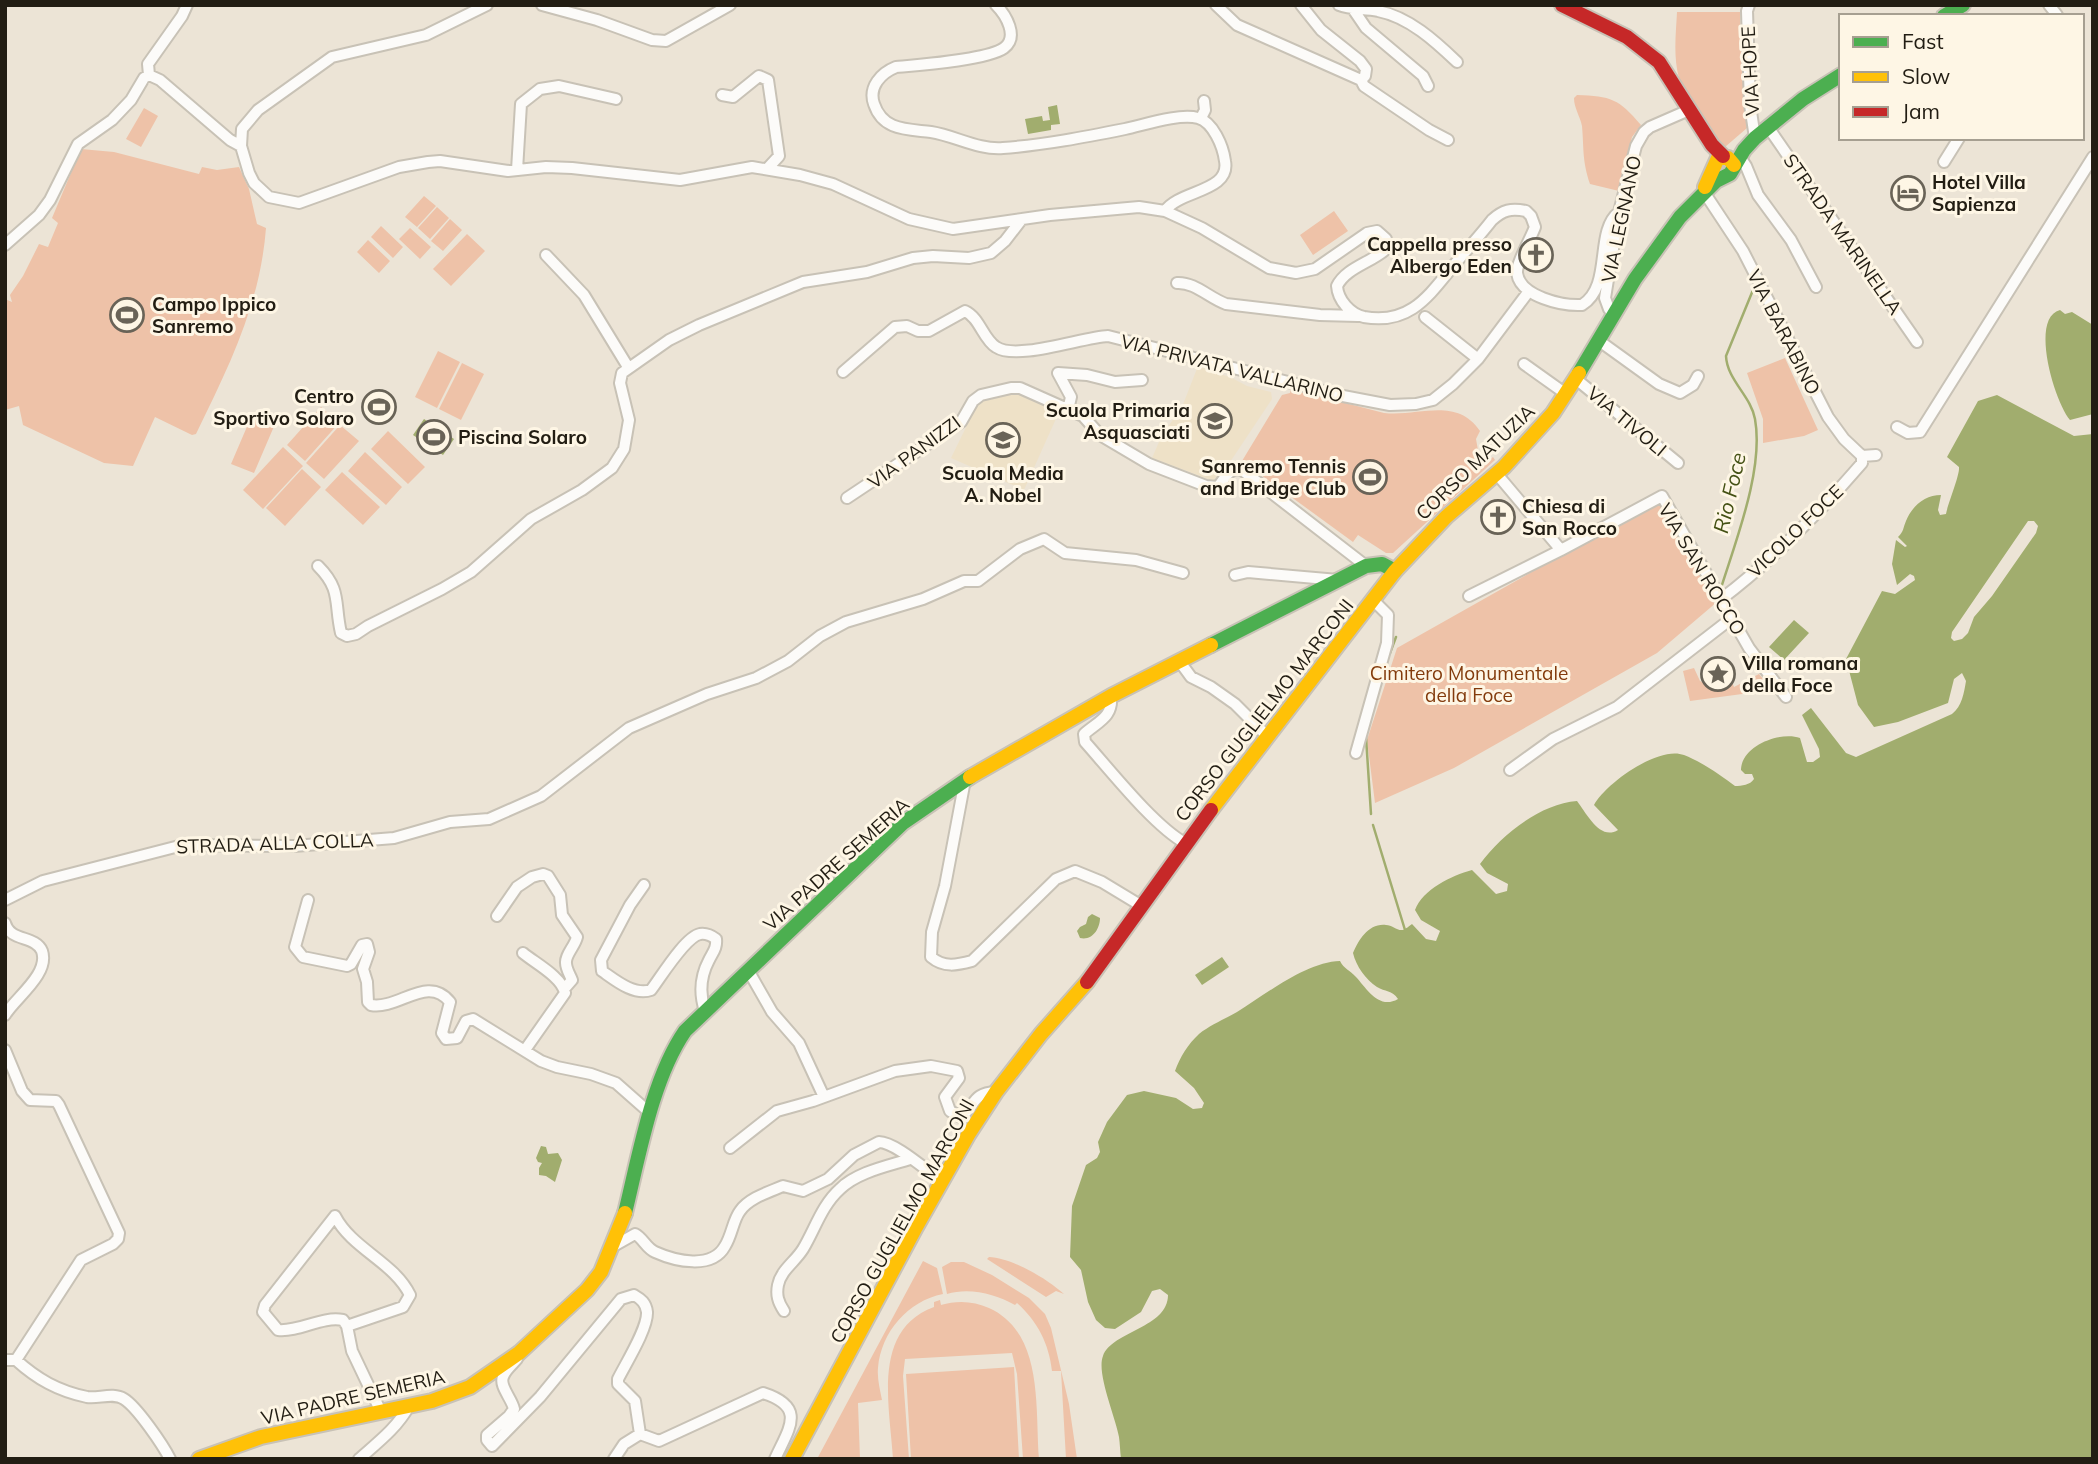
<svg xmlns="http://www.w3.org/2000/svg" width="2098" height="1464" viewBox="0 0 2098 1464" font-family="Mulish,sans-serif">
<rect width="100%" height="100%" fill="#ece4d6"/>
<!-- built -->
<path fill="#eee1c7" d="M1198,366L1232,378L1247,386L1271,392L1272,399L1230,462L1213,481L1152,458L1162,435L1182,407Z
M999,393H1018L1059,412L1024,490L951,458L972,415L982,399Z"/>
<!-- green -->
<path fill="#eec2a8" d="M1677,12H1740L1742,72L1747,128L1725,147C1708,127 1685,104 1679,78C1673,57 1676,33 1677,12Z
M1577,95C1611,96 1619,99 1641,125L1632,137L1619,191L1590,184C1582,160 1584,149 1582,126C1580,116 1574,108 1574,98Z
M144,108L158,116L141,147L126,139Z
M81,149L114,152L199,174L202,167L217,170L239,167L249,189L257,224L266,228C260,305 229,366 196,434L192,435L155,417L133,466L104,463L23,425L19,406L5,410V299L12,302L10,295L23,276L39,244L48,247L58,223L52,218Z
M424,196L436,206L417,227L405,217Z
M437,207L449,218L430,239L418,228Z
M1334,211L1348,231L1313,255L1300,235Z
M450,219L462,230L443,251L431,241Z
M381,226L403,247L393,258L371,237Z
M410,228L431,247L420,259L399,239Z
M467,234L485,251L451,286L433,269Z
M368,240L390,261L379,273L357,252Z
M438,351L460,362L437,408L415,397Z
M1785,358L1818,430L1804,436L1763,443V419L1747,373Z
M462,363L484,374L461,420L439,409Z
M1291,389L1384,413C1419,417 1456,396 1480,431L1476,439L1479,456L1489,460L1493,457L1495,460L1393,553H1386L1358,535L1353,542L1242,461L1282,395L1290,393Z
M321,407L339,423L305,461L287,445Z
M252,415L275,424L254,473L231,464Z
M340,425L359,441L324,479L306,463Z
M388,431L425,467L408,484L371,449Z
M283,447L303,466L263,509L243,490Z
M365,452L402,487L386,505L348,471Z
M302,469L321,487L285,526L266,508Z
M342,472L380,507L363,525L325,490Z
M1659,500L1717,602L1657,653L1454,768L1375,803L1367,740L1397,648Z
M1694,668L1700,681L1706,684L1712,682L1716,676L1727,670L1734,687L1759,674L1772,690L1690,701L1683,671Z
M989,1257C1012,1258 1046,1278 1064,1294L1056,1291L1046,1297L987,1259Z
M923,1261L937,1268L943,1294C908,1301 881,1332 878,1368C877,1378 880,1390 882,1400L858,1403L860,1459H817Z
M951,1262H964L992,1275L1029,1298L1045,1314L1051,1328L1069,1404L1077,1459H1066L1061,1371H1052C1049,1344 1038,1322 1017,1303L1015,1305C996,1294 969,1287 947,1294L942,1267Z
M940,1300L941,1305C957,1300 974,1301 989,1308C1044,1333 1035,1408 1039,1459H1023L1017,1374L1012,1353L905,1359L903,1376L909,1459H893C890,1407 871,1330 934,1307V1302Z
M1014,1367L1019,1459H911L906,1374Z"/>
<!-- water -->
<path fill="#a1ad6e" d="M1057,105L1060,124L1051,125V130L1028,134L1025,119L1042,116L1043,121L1050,120L1048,107Z
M2060,310L2065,314L2072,312L2093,325V414L2070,420C2055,403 2029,318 2060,310Z
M1997,395L2074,436L2093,434V1459H1121C1120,1451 1120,1444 1119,1437C1116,1418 1096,1373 1103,1356C1112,1331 1168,1328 1168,1295L1160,1289L1152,1291L1141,1312L1115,1329L1105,1328L1096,1320L1088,1302L1081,1270L1070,1257L1072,1206L1086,1165L1097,1158L1100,1152L1098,1142L1107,1122L1127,1095L1144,1091L1176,1098L1193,1109L1202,1108L1204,1103L1194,1088L1175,1071C1180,1057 1188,1044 1199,1034C1210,1025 1225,1019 1237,1012C1266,994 1306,962 1340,961C1344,969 1350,970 1356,977C1367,989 1379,1010 1398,999C1392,990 1385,992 1377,987C1366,980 1356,966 1353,953C1359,939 1369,923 1386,925C1392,925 1397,931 1403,930C1404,930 1411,925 1412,924L1426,939L1436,941L1440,931L1421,920L1415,910C1423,889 1451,876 1472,870L1496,894L1507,891L1508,884L1487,873L1480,864C1501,835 1540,804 1577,801C1587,814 1600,841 1618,830L1594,805C1605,784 1659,745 1684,755C1700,761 1722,776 1735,786C1742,786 1750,785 1754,779L1752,774H1745L1741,770C1741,746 1780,731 1800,738L1807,762H1813L1820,757L1819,749L1802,715L1811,708L1846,753L1856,757L1952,714C1962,706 1964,693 1966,681L1962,673L1954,679L1948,703L1898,722L1874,727L1858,705L1846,659L1882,591L1895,594L1915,580L1914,576L1910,574L1897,585L1892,564L1896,540L1905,547L1907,546L1898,537C1904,531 1903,528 1906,521C1912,506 1925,495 1941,495L1938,510L1940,515L1946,514C1948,503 1960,475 1959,467L1947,457L1978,401Z
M424,419L454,439L443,455L413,435Z
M1794,620L1809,633L1784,660L1769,647Z
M1092,914L1100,918C1100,929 1092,941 1080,938L1077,931L1080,927L1086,924L1088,917Z
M1222,957L1229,967L1202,985L1195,975Z
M541,1146L546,1147L548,1154L558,1153L562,1160L555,1182L546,1176L539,1175V1168L542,1163L538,1162L536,1158Z"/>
<!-- pier -->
<path fill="#ece4d6" d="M2028,521H2034L2038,526L2036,533L1992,596L1974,617L1968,633L1962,639L1954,641L1951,638L1952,632Z"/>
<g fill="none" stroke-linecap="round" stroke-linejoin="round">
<!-- stream -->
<path stroke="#a1ad6e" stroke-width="2.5" d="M1721,588C1736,540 1764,469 1755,419C1751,396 1727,380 1726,356L1753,290
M1390,653L1396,637
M1366,737L1371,814
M1373,825L1405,930"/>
<!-- street casing -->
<g stroke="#c8c2b6" stroke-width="14">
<path id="street" d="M487,5L426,35L332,57L258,110L242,129L241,146L249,173L254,183L269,197L299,203L399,167L428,162L440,161L508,171L546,167L572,168L680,180L752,167L800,175L833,184L909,219L953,229L1050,215L1139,207L1165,211L1202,228L1269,268L1296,273L1315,269L1367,233L1377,231L1386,239L1385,250C1370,263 1346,268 1337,286C1338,300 1350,314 1364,317C1414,326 1432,290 1460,258C1471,245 1482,233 1492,220C1503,210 1511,208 1526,211L1531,216L1535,227C1531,238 1516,264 1517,273C1520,297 1563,306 1582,305C1613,286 1594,231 1619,212
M542,5L597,20L652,40L666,41L730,5
M996,5C1006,15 1019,37 1004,48C987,60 918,65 896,67C881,73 868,87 874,104C883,131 907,129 931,132C956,136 978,150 1003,148C1044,145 1085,137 1125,129C1144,125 1179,113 1198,118C1213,122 1223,146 1225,161C1231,192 1179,190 1165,211
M1216,5L1237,25L1361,80L1365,76L1366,69L1360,61L1321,30L1301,5
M1339,5C1351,10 1365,8 1378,11C1409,17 1435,41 1457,62
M1749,5L1747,11L1750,105L1755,138
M2049,5L2057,15
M1353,9L1366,28L1423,76L1428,86
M149,75L148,64L182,16L187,5
M1361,80L1364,86L1429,130L1448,140
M722,95L733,97L759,76L768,80L779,156L767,169
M1201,118L1205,110L1204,101
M1768,127L1917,342
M1740,157L1746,166L1758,195L1791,240L1816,287
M1944,162L1959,138
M517,170L521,104L540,89L559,86L616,99
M1704,192L1743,251L1828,417L1844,439L1862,456L1876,455
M5,245L39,215L50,200L78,144L112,120L131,100L144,78L149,75L160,80L230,140L241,146
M546,255L584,295L628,367
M1177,283C1195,282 1209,298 1226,304L1320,315L1358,316
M1613,314L1609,309L1605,298L1619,212L1636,146L1644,132L1650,127L1689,110
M1425,317L1478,359
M1598,340L1659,384L1680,393L1693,385L1698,376
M1524,364L1566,394
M843,372L895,327L907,326L918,331H929L965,311C980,318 983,339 996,347C1017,361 1083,337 1108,336L1343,396L1390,405L1416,404L1433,400L1453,384L1478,359L1529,291
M1576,379L1678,463
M1068,410L1071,397L1058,373L1087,375L1115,382L1142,380
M1897,427L1908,433L1920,432L2093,157
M1496,473L1561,550
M847,498L961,422L973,401L981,395L1011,388H1020L1083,416L1100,435L1149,464L1206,486L1218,487C1225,478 1230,466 1242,470L1366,566
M318,566C342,590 334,603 341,633L347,636L356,634L368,626L442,589L471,572L531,519L582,490L612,468L624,449L629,420L620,383L622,373L669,340L699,325L803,282L867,272L913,258L933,256L969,258L991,253L1005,241L1022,219
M1235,575L1248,572L1338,580
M1469,596L1561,550L1662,496L1749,648L1786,697
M1720,600C1773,560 1818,514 1862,463V456
M1180,662L1191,677L1211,687L1235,704L1267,736
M1111,696C1113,717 1099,721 1084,734L1085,742C1110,770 1154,826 1185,843
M1356,753L1387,643L1388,615L1373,600
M1510,770L1553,739L1617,707L1732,618
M965,780L945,886L932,932L931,957C944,968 957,965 972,961L1056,879L1075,871L1102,882L1140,905
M644,885L630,905L601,960L602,971C615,980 634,996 651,990C661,977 685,937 700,934C706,933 712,936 716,939C717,948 713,952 709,960C700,977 699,993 705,1011
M5,900L43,881L183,845L294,846L394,838L450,822L489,819L541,796L629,728L707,694L756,678L788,661L820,636L846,622L923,599L964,581H978L1020,549L1044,539L1065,553L1136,560L1183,573
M308,900L295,947L303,957L347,966L351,964L362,945L367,944L369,952L363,969L367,982L368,1002L371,1005C398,1010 428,974 450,1002L442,1033L446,1039L457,1038L466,1021L473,1019L541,1061L557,1067L591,1074L616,1083L650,1113
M497,916L517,887L532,877L543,874L548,876L560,895L562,915L577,937C575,946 565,955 566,963C566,969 570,975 572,980L565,988
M5,923C10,942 35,935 42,951C50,974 15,998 5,1015
M523,953C535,963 562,977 565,993L525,1050
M748,970L772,1012L799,1043L824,1097
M5,1050L22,1091L30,1100L56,1101L59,1105L119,1233L118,1239L113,1244L81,1260L16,1360
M730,1148L777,1111L813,1101L895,1071L931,1066L957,1071L959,1078L945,1097L950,1111L961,1117C976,1105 972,1093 996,1092
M612,1247L635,1234C643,1238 646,1248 655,1252C675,1261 712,1270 725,1246C732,1235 733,1220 740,1211C749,1198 769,1192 783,1186L803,1191L828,1179L854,1155L879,1142C895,1142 927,1171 942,1181
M784,1311C778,1302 776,1295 778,1285C781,1270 795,1262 803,1249C815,1229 822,1205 840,1189C857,1172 888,1166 910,1159
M347,1326L403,1307L410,1295C394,1262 352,1249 335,1216L265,1305L263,1312L278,1330C300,1332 321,1316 343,1320L347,1326L352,1351L381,1412
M517,1359C513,1364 505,1370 503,1377C499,1386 512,1399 514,1409L509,1416L487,1435V1440L492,1446L540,1397L621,1299L634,1295C641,1299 646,1303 647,1312C648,1328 626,1363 618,1379V1384L635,1401L640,1434
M5,1360H16C37,1379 58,1391 87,1397C98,1399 113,1392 124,1399C137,1407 163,1445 170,1459
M359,1459C377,1443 397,1428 409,1406
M614,1459L624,1444L640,1434L659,1441L763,1393C807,1407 789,1428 775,1459"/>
</g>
<!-- fast casing -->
<g stroke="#c8c2b6" stroke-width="18">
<path id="fast" d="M1944,16L1963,5
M1579,373L1635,279L1680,217L1716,181L1730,174L1744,150L1755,138L1803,99L1841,75
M1211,645L1366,566L1382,564L1395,571
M625,1213C639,1156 652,1079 685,1031L903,823L970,777"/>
</g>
<!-- slow casing -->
<g stroke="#c8c2b6" stroke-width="18">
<path id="slow" d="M1705,187L1718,158H1728L1734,165
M970,777L1111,696L1211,645
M1211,810L1395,571L1446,517L1504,467L1553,413L1579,373
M199,1459L261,1437L432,1401L470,1387L519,1353L587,1290L601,1272L625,1213
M792,1459L916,1227L968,1135L996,1092L1041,1034L1087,982"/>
</g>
<!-- jam casing -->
<g stroke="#c8c2b6" stroke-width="18">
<path id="jam" d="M1562,5L1627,37L1659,62L1712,145L1723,156
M1087,982L1211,810"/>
</g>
<!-- street -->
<use href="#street" stroke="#fcfbf9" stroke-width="10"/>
<!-- fast -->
<use href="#fast" stroke="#4caf50" stroke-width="14"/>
<!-- slow -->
<use href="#slow" stroke="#ffc107" stroke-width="14"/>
<!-- jam -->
<use href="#jam" stroke="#c62828" stroke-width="14"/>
</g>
<!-- icons -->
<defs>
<g id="hotel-ring" transform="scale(1.75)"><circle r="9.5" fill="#fef6e5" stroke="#696357" stroke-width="1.5"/><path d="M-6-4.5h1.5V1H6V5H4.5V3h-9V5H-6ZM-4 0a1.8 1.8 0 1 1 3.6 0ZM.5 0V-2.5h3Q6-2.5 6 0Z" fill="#696357"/></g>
<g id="church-ring" transform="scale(1.75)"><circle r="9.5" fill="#fef6e5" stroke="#696357" stroke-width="1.5"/><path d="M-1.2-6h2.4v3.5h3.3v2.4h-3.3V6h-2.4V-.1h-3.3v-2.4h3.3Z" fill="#696357"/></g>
<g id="stadium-ring" transform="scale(1.75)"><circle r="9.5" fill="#fef6e5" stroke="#696357" stroke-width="1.5"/><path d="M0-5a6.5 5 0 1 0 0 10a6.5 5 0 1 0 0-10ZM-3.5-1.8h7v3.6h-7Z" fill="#696357"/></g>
<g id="school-ring" transform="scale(1.75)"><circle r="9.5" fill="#fef6e5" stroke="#696357" stroke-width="1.5"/><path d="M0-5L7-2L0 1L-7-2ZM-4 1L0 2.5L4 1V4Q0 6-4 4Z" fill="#696357"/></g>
<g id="sight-ring" transform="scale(1.75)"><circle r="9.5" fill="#fef6e5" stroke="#696357" stroke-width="1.5"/><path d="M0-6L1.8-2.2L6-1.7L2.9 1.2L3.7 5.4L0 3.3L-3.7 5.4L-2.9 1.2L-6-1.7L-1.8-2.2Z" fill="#696357"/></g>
</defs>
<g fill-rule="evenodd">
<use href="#hotel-ring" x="1908" y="193"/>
<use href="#church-ring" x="1536" y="255"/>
<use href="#stadium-ring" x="127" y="315"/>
<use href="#stadium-ring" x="379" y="407"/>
<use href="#school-ring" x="1215" y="421"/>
<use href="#stadium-ring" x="434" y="437"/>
<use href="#school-ring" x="1003" y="440"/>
<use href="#stadium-ring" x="1370" y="477"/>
<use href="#church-ring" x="1498" y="517"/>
<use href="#sight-ring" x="1718" y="674"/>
</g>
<g text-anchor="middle" stroke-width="6" stroke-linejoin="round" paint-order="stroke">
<!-- street labels -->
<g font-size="19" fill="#221d13" stroke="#fef6e5">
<text transform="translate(1750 71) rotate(-93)" y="7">VIA HOPE</text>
<text transform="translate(1621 219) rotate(-78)" y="7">VIA LEGNANO</text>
<text transform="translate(1843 234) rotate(55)" y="7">STRADA MARINELLA</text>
<text transform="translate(1784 332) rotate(63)" y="7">VIA BARABINO</text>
<text transform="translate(1232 368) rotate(14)" y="7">VIA PRIVATA VALLARINO</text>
<text transform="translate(1627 421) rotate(40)" y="7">VIA TIVOLI</text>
<text transform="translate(914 452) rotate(-36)" y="7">VIA PANIZZI</text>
<text transform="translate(1475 462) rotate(-44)" y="7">CORSO MATUZIA</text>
<text transform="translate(1795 531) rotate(-44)" y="7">VICOLO FOCE</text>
<text transform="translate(1702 569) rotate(59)" y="7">VIA SAN ROCCO</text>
<text transform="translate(1264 710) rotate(-52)" y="7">CORSO GUGLIELMO MARCONI</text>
<text transform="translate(275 843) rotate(-2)" y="7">STRADA ALLA COLLA</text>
<text transform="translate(836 864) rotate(-42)" y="7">VIA PADRE SEMERIA</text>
<text transform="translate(902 1221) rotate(-61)" y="7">CORSO GUGLIELMO MARCONI</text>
<text transform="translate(353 1397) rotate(-13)" y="7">VIA PADRE SEMERIA</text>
</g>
<!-- poi labels -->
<g font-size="19" font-weight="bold" fill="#221d13" stroke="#fef6e5" text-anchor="start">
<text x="1932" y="189">Hotel Villa<tspan x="1932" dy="22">Sapienza</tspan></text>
<text x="1512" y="251" text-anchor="end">Cappella presso<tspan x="1512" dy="22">Albergo Eden</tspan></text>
<text x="152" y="311">Campo Ippico<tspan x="152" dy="22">Sanremo</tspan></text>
<text x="354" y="403" text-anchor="end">Centro<tspan x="354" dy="22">Sportivo Solaro</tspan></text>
<text x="1190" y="417" text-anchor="end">Scuola Primaria<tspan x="1190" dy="22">Asquasciati</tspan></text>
<text x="458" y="444">Piscina Solaro</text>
<text x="1346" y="473" text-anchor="end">Sanremo Tennis<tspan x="1346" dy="22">and Bridge Club</tspan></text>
<text x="1003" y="480" text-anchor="middle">Scuola Media<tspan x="1003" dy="22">A. Nobel</tspan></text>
<text x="1522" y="513">Chiesa di<tspan x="1522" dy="22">San Rocco</tspan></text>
<text x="1742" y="670">Villa romana<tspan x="1742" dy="22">della Foce</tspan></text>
</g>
<!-- park labels -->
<g font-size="19" fill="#833b0c" stroke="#fef6e5">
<text x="1469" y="680">Cimitero Monumentale<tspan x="1469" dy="22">della Foce</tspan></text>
</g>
<!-- water labels -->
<g font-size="21" font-style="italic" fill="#445114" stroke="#fef6e5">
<text transform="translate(1730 493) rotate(-77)" y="7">Rio Foce</text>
</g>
</g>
<!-- border -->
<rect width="2098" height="1464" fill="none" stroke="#221d13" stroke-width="14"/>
<!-- legend -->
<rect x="1839" y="14" width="245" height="126" fill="#fef6e5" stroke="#a69f91" stroke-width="2"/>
<rect x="1853" y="37" width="35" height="10" fill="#4caf50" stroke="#a69f91" stroke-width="2"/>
<text x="1902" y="49" font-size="21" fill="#221d13">Fast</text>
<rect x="1853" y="72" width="35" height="10" fill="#ffc107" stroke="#a69f91" stroke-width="2"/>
<text x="1902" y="84" font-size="21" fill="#221d13">Slow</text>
<rect x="1853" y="107" width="35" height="10" fill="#c62828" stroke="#a69f91" stroke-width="2"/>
<text x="1902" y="119" font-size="21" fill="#221d13">Jam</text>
</svg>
